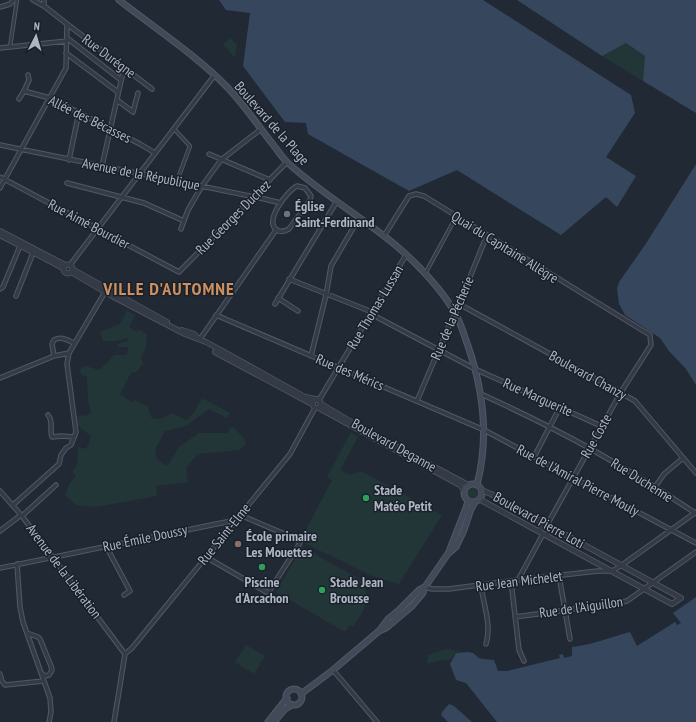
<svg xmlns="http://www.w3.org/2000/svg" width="696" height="722" viewBox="0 0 696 722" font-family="'PT Sans Narrow',sans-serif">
<rect width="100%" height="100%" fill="#212935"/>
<!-- green -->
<path fill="#233637" d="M231,38L237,45L235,56H233L223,44Z
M626,43L645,56L643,81L602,56Z
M127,311L135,315L129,327L137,332L138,329L147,334L146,347L141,358L143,364L136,372L131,373L120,394L133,403L135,400L148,407L151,417C159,422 165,417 172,413L186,420L193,414L202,398L230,413L227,418L209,409L186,426L165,431L155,450L157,459L165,465L169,464L179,447L199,433H228L230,428L233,427L243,437L246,442L245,445L239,450L198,454L186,467L188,482L156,486L157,496L96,507L76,505L65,495L70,483L76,476L72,471C80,465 77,456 78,447L86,449L90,441L91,436L78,426L77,419L79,415L86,416L91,413L88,401L87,376L81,375L80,369L86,366L99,370L108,362L114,355H127L128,347H118V344L128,341L127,338L116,341H103L100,332L120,324Z
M351,432L358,437L340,470L350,475L361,471L442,515L399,584L372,576L300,541L332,480L327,477Z
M467.5 493a5.5 5.5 0 1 1 11 0a5.5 5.5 0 1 1-11 0Z
M302,547L361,580C373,600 364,609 353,627L350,625L345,632L276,592Z
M246,645L265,656L254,674L235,662Z
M446,649L461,651L456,652C449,663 449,659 437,661C434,662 430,663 427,664L428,655Z"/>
<!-- water -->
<path fill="#36475d" d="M219,0H483L631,95L635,113L606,157L636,176L617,207L606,197L561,235L457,170L409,191L308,134L306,123L285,122L243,66L250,13L226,10Z
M517,0H696V113L643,81L645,56L626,43L602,56Z
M696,164V385L686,369L669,351L660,338L625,315L619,304L617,289L619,282L645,245Z
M696,597V722H497L466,683L456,680L450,664L456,653L468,652L473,653L479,658L483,659L494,660L498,671H507L560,658L559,655L563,654L564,658L572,656V647C592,645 610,637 630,632L637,646L675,622L677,625L681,623L673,613Z
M449,704L454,706L472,722H448L441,715L442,712Z"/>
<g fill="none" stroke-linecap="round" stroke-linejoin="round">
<!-- pedestrian casing -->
<g stroke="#515964" stroke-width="4.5">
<path id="pedestrian" d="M10,47L17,0
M174,129L190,146L177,181
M425,274L456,217"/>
</g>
<!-- minor casing -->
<g stroke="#515964" stroke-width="5.5">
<path id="minor" d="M33,0L44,6
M0,7L10,4L14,0
M67,24L152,89
M67,38L121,80
M0,48L67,41
M66,53L118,92
M28,75L29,80L24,91L50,98L140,144L155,153
M19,99L24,91
M117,100L133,112L138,93
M0,145L260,198L281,203
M209,154L270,180
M69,160L79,112
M102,166L124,68
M0,177L179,272L287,162
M67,183L144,203L184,221
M297,186L305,188L311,196L310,200L289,229C285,231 281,233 277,230C263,222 287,191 297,186Z
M0,188L66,68L67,24L44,6V0
M181,229L188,210L202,186L221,160L261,129
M384,236L409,196L416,194L424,196L650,335L651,345L621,392L547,525
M70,265L214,76
M289,279L372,312
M0,289L3,287L20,246
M16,296L33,253
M278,298L298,311
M275,304L337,201
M459,304L616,390L635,401L696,473
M371,314L475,369L601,426
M216,315L484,430L696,543
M200,339L276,230
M54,356L52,344L54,340C61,336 67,340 74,343
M311,356L326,295L331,266L359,218
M0,378L54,356L69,353
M481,394C518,411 555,429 591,449C626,469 661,490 695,513
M319,400L406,255
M417,401L451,321L455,314L487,235
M48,415C54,422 49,429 52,437L62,436L74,437
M534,457L560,407
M655,487L664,474L683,458
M0,491L22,516L125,654
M13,505L59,464L61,455L66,448L71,445L76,432L67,364L69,353L105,292
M22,516L56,485
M540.5 530a4.5 4.5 0 1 1 9 0a4.5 4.5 0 1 1-9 0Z
M0,531L21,515
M106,546L130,591L124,595
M206,557L268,593L300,543L294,538L240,515
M17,564L20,607L23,622L50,698L51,712L49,722
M0,568L236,520
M559,576L570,639
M518,580L543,534
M511,581L519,650L524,661
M481,585C483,604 492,625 486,644
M425,587L432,589H449L518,580L598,571H612L622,565L696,512
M515,617L611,604L627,601L696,552
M27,633L38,637L40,639L51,666L52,670L49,675L45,676L41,673
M125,654L132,648L290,454L315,408
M333,670L377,722
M0,674L2,681L5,685L44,681
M114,722L125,654"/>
</g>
<!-- tertiary casing -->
<g stroke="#515964" stroke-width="6">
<path id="tertiary" d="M0,231L65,265
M0,235L63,268
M63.5 269a4.5 4.5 0 1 1 9 0a4.5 4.5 0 1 1-9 0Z
M72,269L167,322
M71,272L112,296L185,334L206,342L305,397L315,399
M182,330L194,334L198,338
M215,352L312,404
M321,404L358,426L468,485
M319,408L321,405L320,401L318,399L314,400L312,404L315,408H319L460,485L464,490
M479,499L672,604L681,598L491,494L481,490"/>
</g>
<!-- secondary casing -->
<g stroke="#515964" stroke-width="7">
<path id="secondary" d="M119,0C156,29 196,55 229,89C244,105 257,124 271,142C277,149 282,158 289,164C329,200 378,226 415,263C430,278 445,295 455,313C461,323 464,335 468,346C484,392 489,438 477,485
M464 493a9 9 0 1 1 18 0a9 9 0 1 1-18 0Z
M448,554L466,508L468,501
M379,631L386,628L412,606L423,593L425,587L447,555L456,547L464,530L471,509L475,502
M286 697a8 8 0 1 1 16 0a8 8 0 1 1-16 0Z
M301,694L333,670L379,631L388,619L398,611L419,590L425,587
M268,722L287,698
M274,722L285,709L292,705"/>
</g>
<!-- pedestrian -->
<use href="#pedestrian" stroke="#343b46" stroke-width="2.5"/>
<!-- minor -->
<use href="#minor" stroke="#343b46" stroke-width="3.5"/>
<!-- tertiary -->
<use href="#tertiary" stroke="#343b46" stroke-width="4.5"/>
<!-- secondary -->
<use href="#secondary" stroke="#424a59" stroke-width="5"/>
</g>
<!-- markers -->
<circle fill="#6b7280" stroke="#19202a" stroke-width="1.5" cx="287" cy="214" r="4"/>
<g fill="#2e9e5b" stroke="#19202a" stroke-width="1.5">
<circle cx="366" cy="498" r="4"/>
<circle cx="262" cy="567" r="4"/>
<circle cx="322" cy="590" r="4"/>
</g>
<circle fill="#8d6e63" stroke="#19202a" stroke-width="1.5" cx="238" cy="544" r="4"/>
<g text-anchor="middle" stroke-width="3" stroke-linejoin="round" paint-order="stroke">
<!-- street labels -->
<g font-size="14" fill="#aeb6c3" stroke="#19202a">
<text transform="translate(109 56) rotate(37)" y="5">Rue Durégne</text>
<text transform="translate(90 119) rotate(26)" y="5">Allée des Bécasses</text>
<text transform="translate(272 123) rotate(49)" y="5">Boulevard de la Plage</text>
<text transform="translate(141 174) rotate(11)" y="5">Avenue de la République</text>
<text transform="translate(233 217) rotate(-45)" y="5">Rue Georges Duchez</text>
<text transform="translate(89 224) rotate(28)" y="5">Rue Aimé Bourdier</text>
<text transform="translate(505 247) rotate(32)" y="5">Quai du Capitaine Allègre</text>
<text transform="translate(375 307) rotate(-59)" y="5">Rue Thomas Lussan</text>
<text transform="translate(452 318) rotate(-67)" y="5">Rue de la Pécherie</text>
<text transform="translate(350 372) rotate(23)" y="5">Rue des Mérics</text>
<text transform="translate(588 375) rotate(29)" y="5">Boulevard Chanzy</text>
<text transform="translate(538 397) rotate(24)" y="5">Rue Marguerite</text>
<text transform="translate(596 436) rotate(-61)" y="5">Rue Coste</text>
<text transform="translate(394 445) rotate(29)" y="5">Boulevard Deganne</text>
<text transform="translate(578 480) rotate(28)" y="5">Rue de l'Amiral Pierre Mouly</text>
<text transform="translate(642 480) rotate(32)" y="5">Rue Duchenne</text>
<text transform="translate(539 520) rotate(29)" y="5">Boulevard Pierre Loti</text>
<text transform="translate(224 534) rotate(-51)" y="5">Rue Saint-Elme</text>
<text transform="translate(145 538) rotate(-12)" y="5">Rue Émile Doussy</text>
<text transform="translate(64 571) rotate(53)" y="5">Avenue de la Libération</text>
<text transform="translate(519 581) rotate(-7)" y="5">Rue Jean Michelet</text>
<text transform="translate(581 607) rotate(-8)" y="5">Rue de l'Aiguillon</text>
</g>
<!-- poi labels -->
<g font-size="14" font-weight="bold" fill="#aeb6c3" stroke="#19202a" text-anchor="start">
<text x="295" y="211">Église<tspan x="295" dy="16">Saint-Ferdinand</tspan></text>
<text x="374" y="495">Stade<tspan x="374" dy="16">Matéo Petit</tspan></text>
<text x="246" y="541">École primaire<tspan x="246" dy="16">Les Mouettes</tspan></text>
<text x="262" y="587" text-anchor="middle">Piscine<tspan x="262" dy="16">d'Arcachon</tspan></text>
<text x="330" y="587">Stade Jean<tspan x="330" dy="16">Brousse</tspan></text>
</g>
<!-- district labels -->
<g font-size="18" font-weight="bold" letter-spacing="1" fill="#cc8f5f" stroke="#19202a">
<text x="169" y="295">VILLE D'AUTOMNE</text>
</g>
</g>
<!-- north arrow -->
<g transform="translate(36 36) rotate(5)" stroke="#19202a" stroke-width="3" paint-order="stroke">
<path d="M0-3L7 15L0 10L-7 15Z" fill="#aeb6c3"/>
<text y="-6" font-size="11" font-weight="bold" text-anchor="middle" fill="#aeb6c3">N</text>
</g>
</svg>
